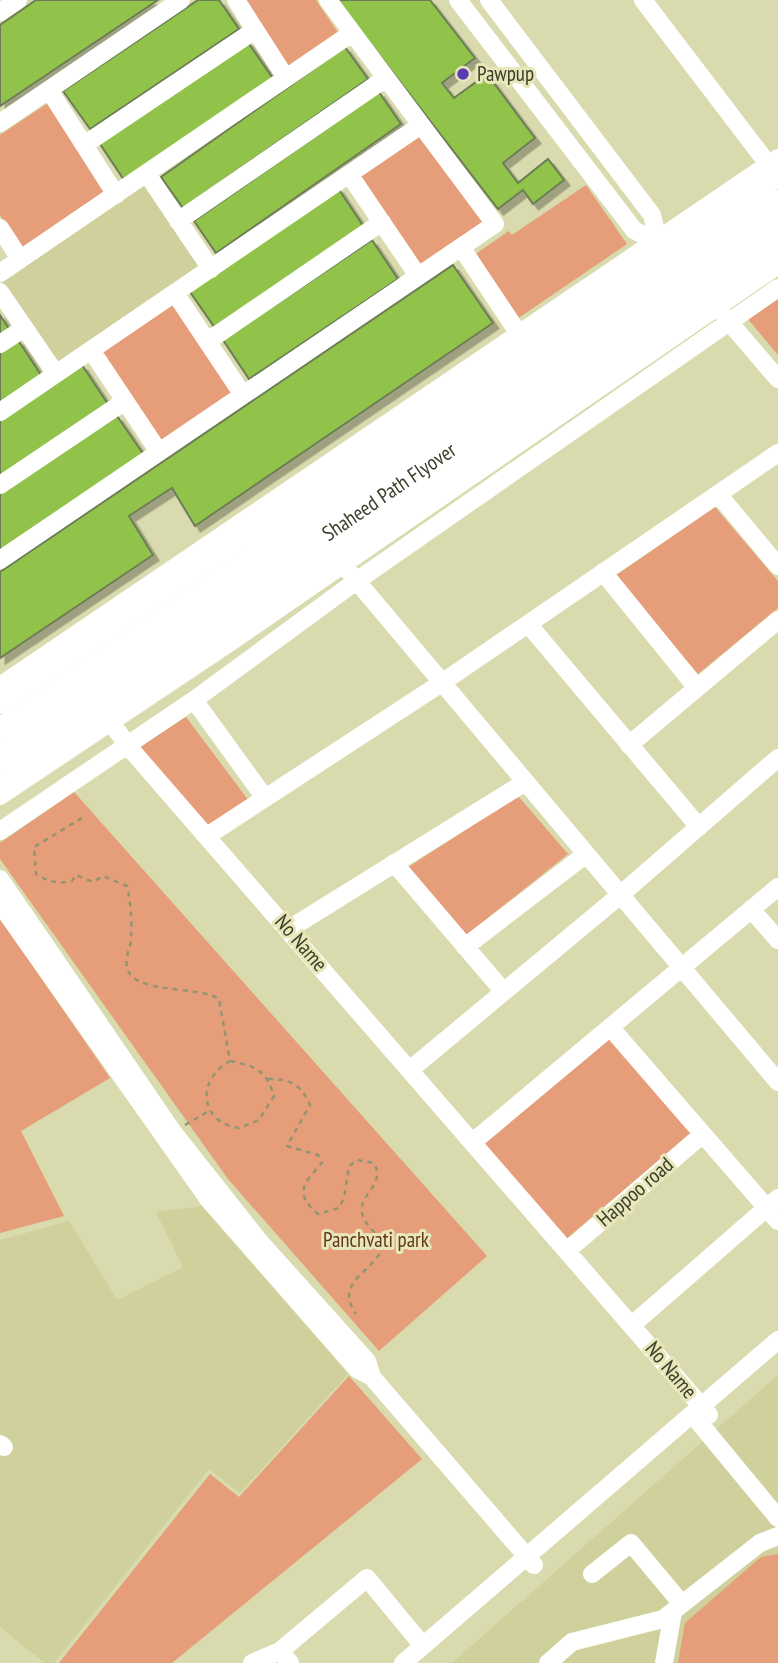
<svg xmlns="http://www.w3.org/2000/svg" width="778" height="1663" viewBox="0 0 778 1663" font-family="'PT Sans Narrow',sans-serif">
<defs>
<filter id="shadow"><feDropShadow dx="5.5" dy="5.5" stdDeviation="0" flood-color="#0004"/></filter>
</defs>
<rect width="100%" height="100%" fill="#d9daad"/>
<!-- built -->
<path fill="#cfd09b" d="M145,186L200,267L58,363L3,282Z
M202,1206L348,1374L240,1493L209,1469L54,1663H45L0,1627V1240L69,1221L117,1300L183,1267L156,1212Z
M778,1375V1663H452Z"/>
<!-- green -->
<path fill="#e59e79" d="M243,0H316L339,34L289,68Z
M48,103L108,192L23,249L0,215V135Z
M422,132L485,222L419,267L357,177Z
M586,185L627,244L517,319L474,255L509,231L512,235Z
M778,298V355L748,319Z
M173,303L233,392L160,441L100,352Z
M715,507L778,581V608L698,674L615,576Z
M186,717L249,801L208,826L139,747Z
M74,792L487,1256L379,1351L228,1179L0,859V843Z
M518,796L568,854L464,937L407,868Z
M0,918L110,1078L21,1131L64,1216L0,1233Z
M608,1035L691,1133L565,1240L482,1142Z
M349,1376L422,1459L172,1663H59L210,1474L239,1497Z
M778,1554V1663H678L685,1623L761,1557Z"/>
<!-- building -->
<path fill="#91c248" stroke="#6c7d58" stroke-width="2" filter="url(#shadow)" d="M36,0H158L0,106V25Z
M198,0H219L239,29L90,129L63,91Z
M337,0H430L475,58L442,83L454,98L487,74L535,138L503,163L518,183L548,159L564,180L533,204L523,190L498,209Z
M247,41L274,80L124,180L98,141Z
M345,47L368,79L183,208L161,177Z
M379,92L401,124L216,253L194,221Z
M338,188L364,227L215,328L188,289Z
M372,240L398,279L249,379L223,340Z
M453,265L493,323L195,526L172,488L129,516L153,555L0,658V572Z
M0,315L9,329L0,336Z
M18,340L41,375L0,402V352Z
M82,365L108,404L0,476V420Z
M117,416L144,455L0,551V494Z"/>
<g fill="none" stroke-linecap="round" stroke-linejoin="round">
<!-- path -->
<path stroke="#939473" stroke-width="2.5" stroke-dasharray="5 5" stroke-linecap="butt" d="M82,818L34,847L36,874C49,882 57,884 72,881L76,875L93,882L103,876L127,886C131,904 132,921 131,940C130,949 125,957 127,967C132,995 198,985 219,999L230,1061C196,1080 199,1122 239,1128L259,1120L274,1096C266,1070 256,1066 230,1061
M268,1079C290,1079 301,1084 310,1105L287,1146L318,1155L322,1163C304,1183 293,1193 318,1214L339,1208L344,1198L349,1166L357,1160L374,1163C391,1193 332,1198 383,1240C382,1245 381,1252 378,1256C364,1276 336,1285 356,1314
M185,1125L209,1111"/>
<!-- minor -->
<path stroke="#fff" stroke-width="18" d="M236,0L286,78
M458,0L634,230L662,245
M489,0L652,215L658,240
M643,0L768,164
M0,12L18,0
M49,90L116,195
M0,123L181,0
M84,145L255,30
M147,174L211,269
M349,174L418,276
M178,221L386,78
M0,228L20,259
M461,247L519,334
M0,273L352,33
M0,292L56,374
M175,293L243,395
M724,316L778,379
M208,341L382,222
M0,344L24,328
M91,350L159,452
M0,412L421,125
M0,485L125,401
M718,494L778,566
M0,560L495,224L328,0
M603,572L697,688
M350,573L778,1082
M528,624L699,827
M0,686L778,158
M194,700L265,798
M0,705L778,178
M111,722L127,745L709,1415
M629,745L778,620
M0,780L778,249
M0,796L232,641L778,265
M0,831L194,700L355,582L778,288
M207,836L440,684L778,453
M394,863L504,992
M0,879L173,1132L260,1242L367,1361L372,1377
M0,904L209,1200L357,1369L372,1377L534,1565
M751,909L778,940
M289,929L524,783
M465,947L585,855
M610,1027L778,1221
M411,1069L619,896L778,758
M474,1141L778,887
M568,1250L703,1134
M632,1325L778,1198
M692,1414L778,1518
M0,1444L4,1447
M592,1574L631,1543L682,1604
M252,1663L280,1651
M290,1663L280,1651L367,1578L423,1646
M403,1663L778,1340
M548,1663L572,1642L663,1619L760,1543L778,1536
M664,1663L673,1612"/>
<!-- highway -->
<g stroke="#fff" stroke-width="24">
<path d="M0,730L778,202"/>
<path id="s1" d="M0,757L778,227"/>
</g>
</g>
<!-- markers -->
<circle fill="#593cb4" stroke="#e7e7ba" stroke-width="2.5" cx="463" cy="74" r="7"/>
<g text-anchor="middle" stroke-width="6" stroke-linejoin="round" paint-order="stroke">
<!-- poi labels -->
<g font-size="21" fill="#3d3d2b" stroke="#e7e7ba" text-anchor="start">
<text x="477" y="81">Pawpup</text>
</g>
<!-- street labels -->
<g font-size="21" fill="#3d3d2b" stroke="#e7e7ba">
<text dy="7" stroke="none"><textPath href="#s1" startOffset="471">Shaheed Path Flyover</textPath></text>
<text transform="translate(301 943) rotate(49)" y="7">No Name</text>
<text transform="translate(635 1192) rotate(-41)" y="7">Happoo road</text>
<text transform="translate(671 1370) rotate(50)" y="7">No Name</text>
</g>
<!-- park labels -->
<g font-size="21" fill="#65371d" stroke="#e7e7ba">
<text x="376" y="1247">Panchvati park</text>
</g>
</g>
</svg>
